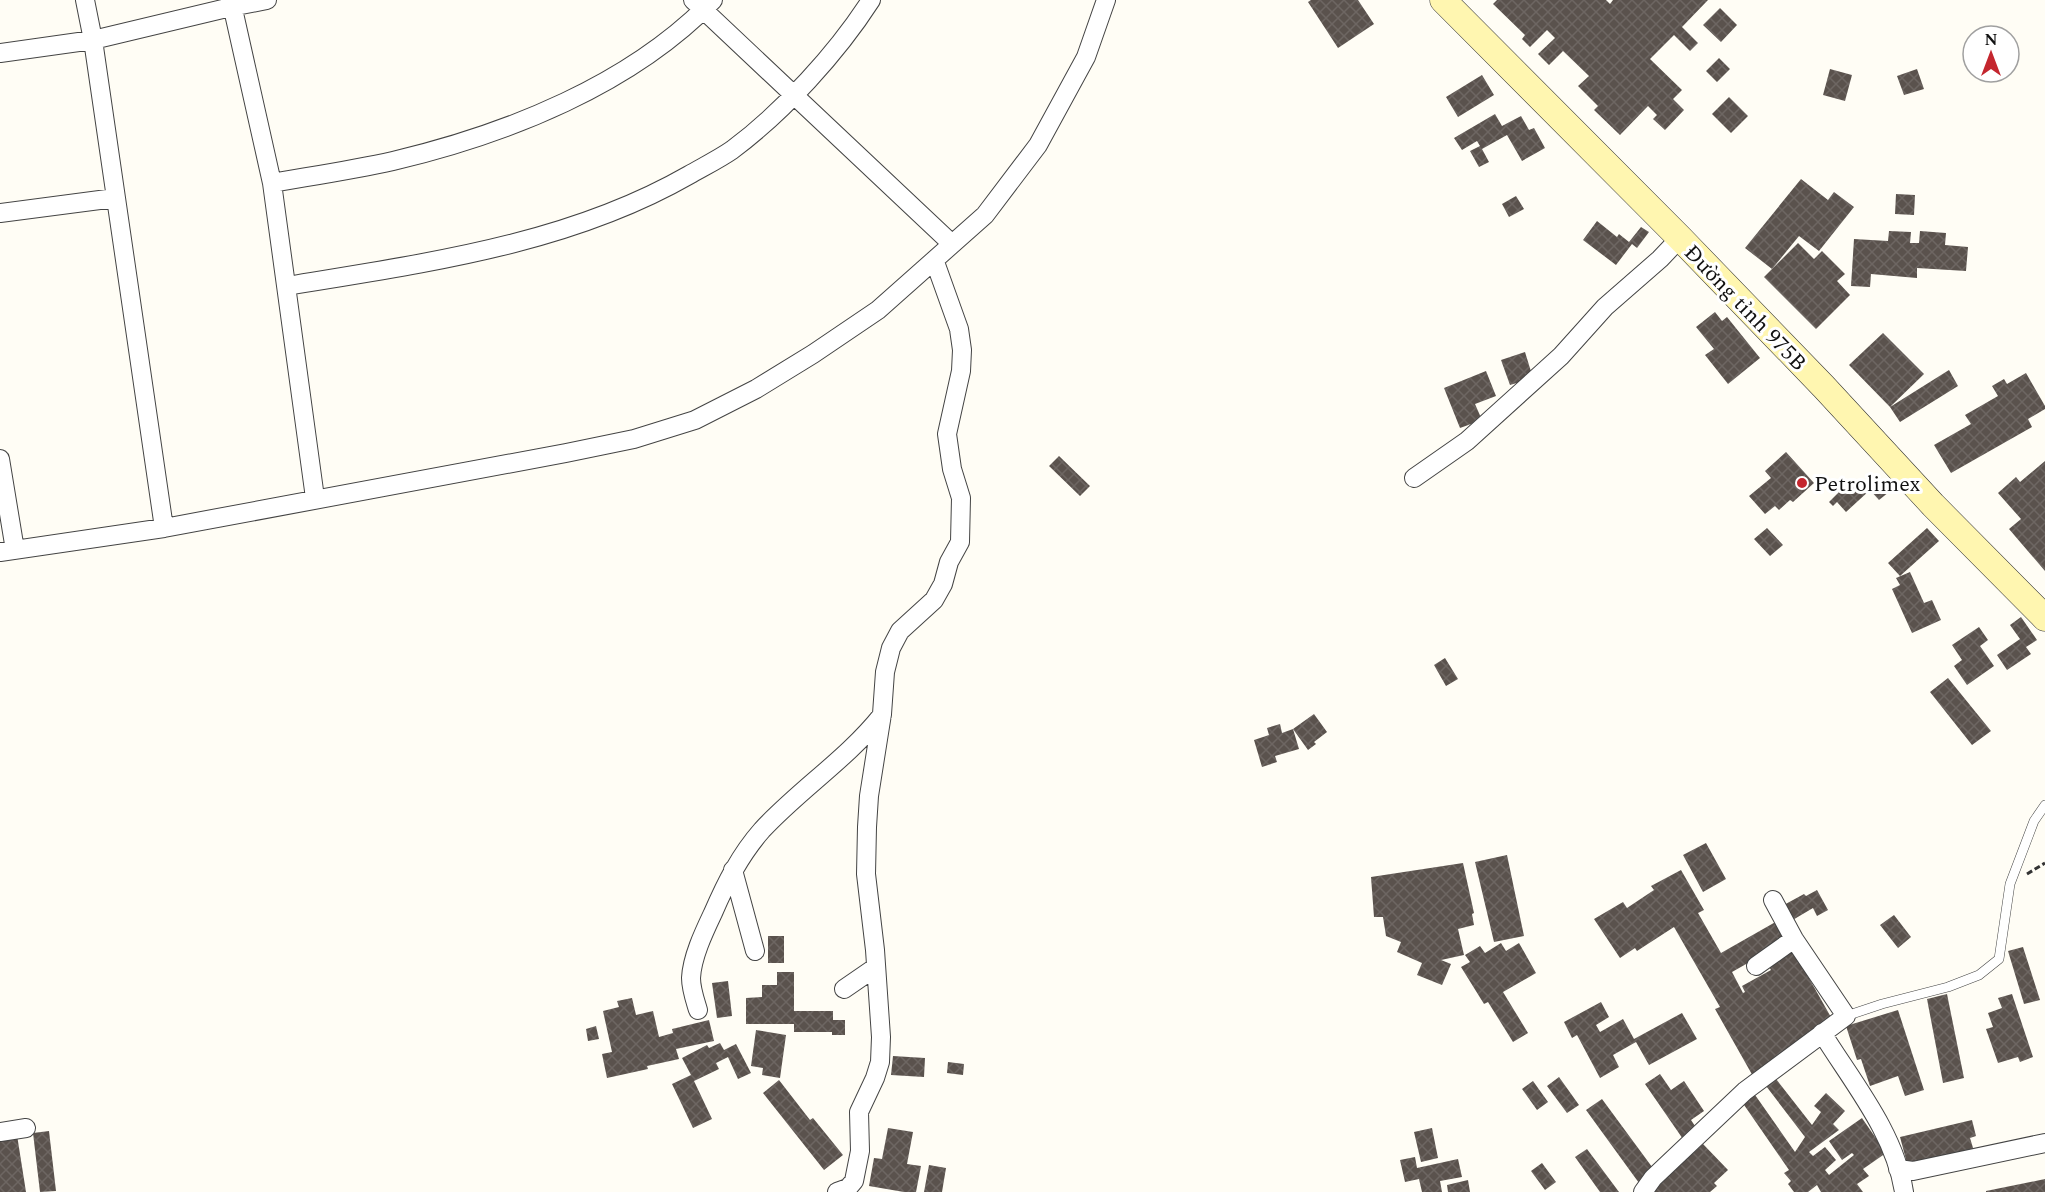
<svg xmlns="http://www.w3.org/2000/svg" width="2045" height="1192" viewBox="0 0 2045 1192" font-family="Spectral,serif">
<defs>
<pattern id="building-cross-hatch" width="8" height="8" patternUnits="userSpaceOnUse" patternTransform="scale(1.5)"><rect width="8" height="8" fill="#5a524d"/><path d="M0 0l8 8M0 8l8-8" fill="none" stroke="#6d6662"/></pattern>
</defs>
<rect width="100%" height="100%" fill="#fffdf5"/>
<!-- building -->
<path fill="url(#building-cross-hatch)" d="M1311,0H1358L1374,24L1338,48L1308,2Z
M1497,0H1606L1610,4L1613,0H1708L1682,27L1698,43L1690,51L1674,35L1650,59L1682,90L1673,99L1684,110L1665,130L1653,119L1657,115L1648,106L1620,135L1594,110L1598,106L1578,86L1589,76L1563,51L1549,65L1538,54L1555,38L1547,30L1530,47L1522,39L1525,35L1493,4Z
M1720,8L1737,25L1721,42L1703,25Z
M1719,58L1730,69L1717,82L1706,71Z
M1830,69L1852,75L1845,101L1823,95Z
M1917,69L1924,89L1904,95L1897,76Z
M1482,75L1494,95L1458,117L1446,97Z
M1729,97L1748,116L1731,133L1712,114Z
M1495,114L1502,126L1521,116L1529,130L1534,128L1545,148L1522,161L1507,135L1482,149L1489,162L1479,167L1470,151L1480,146L1477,141L1462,150L1454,138Z
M1801,179L1828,200L1834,192L1854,207L1819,251L1799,236L1772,269L1745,248Z
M1896,194L1915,195L1914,215L1895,214Z
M1516,196L1524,209L1509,217L1502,204Z
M1597,221L1617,237L1619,234L1629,242L1641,227L1649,232L1637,248L1632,244L1616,265L1583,240Z
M1889,231L1911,232L1910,243H1919L1920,231L1946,233L1945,245L1968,247L1966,271L1917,268V278L1871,274L1870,287L1851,286L1854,239L1888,241Z
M1798,243L1814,259L1822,251L1845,274L1837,281L1850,295L1816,329L1764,277Z
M1715,312L1722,321L1727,317L1760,358L1728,384L1705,355L1714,349L1696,327Z
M1883,333L1924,374L1890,407L1849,365Z
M1525,352L1533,378L1510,385L1501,360Z
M1949,370L1958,386L1900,422L1890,407Z
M1486,371L1496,396L1475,404L1482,420L1460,428L1444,388Z
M2026,373L2045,406V409L2028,419L2032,427L1951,473L1934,445L1971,424L1965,415L1998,396L1992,386L2004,379L2007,384Z
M1786,452L1814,483L1793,502L1790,500L1779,510L1775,506L1765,514L1749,496L1771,478L1765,471Z
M1059,456L1090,486L1080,496L1049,466Z
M2045,461V571L2009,529L2021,519L1998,493L2016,477L2020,482Z
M1860,480L1870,490L1846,512L1837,502L1833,506L1829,502L1844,487L1848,492Z
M1879,481L1889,492L1879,500L1870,490Z
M1767,528L1783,545L1770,556L1754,539Z
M1927,528L1939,541L1900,576L1888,563Z
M1910,572L1924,603L1932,600L1941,620L1912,633L1892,589L1900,585L1896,578Z
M2021,617L2037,640L2026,647L2031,654L2007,670L1997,655L2020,639L2010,625Z
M1979,627L1988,640L1980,646L1994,666L1967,685L1954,666L1962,660L1952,645Z
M1445,658L1458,679L1446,686L1434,665Z
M1948,678L1991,731L1972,745L1930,692Z
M1314,714L1327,732L1314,742L1316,744L1308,750L1293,729L1299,749L1275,756L1277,762L1262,767L1254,740L1269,735L1267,728L1280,724L1282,733L1293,729Z
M1706,843L1726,879L1703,892L1683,855Z
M1507,855L1524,936L1494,942L1475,862Z
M1463,863L1474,913L1472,914L1474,925L1458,929L1464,955L1441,960L1451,964L1442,985L1417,975L1422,963L1397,952L1401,942L1386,936L1383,917H1374L1371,877Z
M1681,870L1704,910L1698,913L1721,953L1779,920L1788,936L1778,946L1732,972L1743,993L1745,992L1742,986L1771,970L1768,965L1792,948L1832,1019L1807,1033L1808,1036L1754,1078L1715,1009L1720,1007L1674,927L1637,951L1635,948L1620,958L1594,919L1623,902L1627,908L1654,890L1651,886Z
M1817,890L1828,910L1817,916L1813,908L1791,921L1782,906L1804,894L1806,896Z
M1894,915L1911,937L1898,948L1880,925Z
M768,936H784V963H768Z
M1501,943L1506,951L1519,943L1536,973L1503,992L1528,1033L1513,1042L1488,1002L1484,1004L1461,967L1470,962L1465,955L1480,946L1485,953Z
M2023,947L2040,1000L2024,1004L2008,951Z
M777,972H794V1011H833V1020H845V1035H832V1032H794V1024H746V998L762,997V985H777Z
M728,981L732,1016L717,1018L712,983Z
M1947,994L1964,1078L1943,1083L1927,999Z
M2012,994L2033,1057L2020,1062L2018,1057L1998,1063L1986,1029L1993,1027L1988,1013L2002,1008L1998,998Z
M632,998L636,1015L653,1011L659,1037L673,1033L672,1029L709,1020L714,1041L676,1049L679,1059L647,1066L648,1069L607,1078L602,1054L612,1052L603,1011L619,1007L617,1001Z
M1601,1002L1609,1017L1596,1025L1600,1032L1623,1019L1634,1039L1682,1013L1697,1039L1649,1065L1636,1042L1613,1055L1619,1067L1600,1078L1577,1035L1572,1038L1564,1022Z
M1898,1010L1924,1090L1905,1096L1898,1076L1870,1086L1861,1059L1857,1060L1846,1026Z
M596,1026L599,1039L588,1041L586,1029Z
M756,1030L786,1035L780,1078L762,1075L763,1068L751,1066Z
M720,1043L724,1050L736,1044L751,1073L738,1079L728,1057L716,1063L719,1069L694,1081L712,1119L693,1128L672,1084L691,1075L682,1058L707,1045L709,1048Z
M893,1056L925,1058L924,1077L891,1075Z
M948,1062L964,1064L963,1075L947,1073Z
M1660,1074L1671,1090L1684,1081L1704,1111L1691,1120L1699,1132L1685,1142L1645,1084Z
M1773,1075L1812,1125L1821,1112L1814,1106L1826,1093L1845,1111L1833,1124L1839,1130L1809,1152L1813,1156L1825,1147L1836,1160L1825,1170L1829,1175L1854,1155L1852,1153L1842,1160L1829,1141L1862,1118L1886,1153L1863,1169L1869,1176L1857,1184L1863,1192H1821L1817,1185L1808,1192H1794L1788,1184L1791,1181L1784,1173L1789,1170L1742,1102L1753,1092L1795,1152L1805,1137L1763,1082Z
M1559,1077L1579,1105L1567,1113L1547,1086Z
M779,1080L810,1120L813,1118L843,1155L824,1170L763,1093Z
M1533,1081L1548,1102L1537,1110L1522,1089Z
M1602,1099L1655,1171L1639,1183L1586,1110Z
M1972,1120L1976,1136L1970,1138L1974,1151L1908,1167L1900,1137Z
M888,1128L913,1132L907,1164L921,1166L916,1192H904L869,1186L874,1158L882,1159Z
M1432,1128L1438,1158L1421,1162L1414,1132Z
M49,1131L56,1191L40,1192L33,1133Z
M17,1135L26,1192H0V1138Z
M1703,1144L1728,1170L1714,1183L1717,1186L1710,1192H1646L1687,1153L1690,1156Z
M1587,1149L1619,1192H1600L1575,1157Z
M1415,1157L1417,1168L1458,1159L1462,1177L1440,1181L1442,1192H1422L1419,1179L1405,1182L1400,1160Z
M1542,1163L1556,1182L1545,1190L1531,1171Z
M929,1165L946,1168L942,1192H924Z
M2045,1179V1192H1986V1191Z
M1468,1180L1470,1192H1448L1447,1185Z"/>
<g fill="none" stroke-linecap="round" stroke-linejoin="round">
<!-- lane casing -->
<g stroke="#444" stroke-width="10">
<path id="lane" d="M1846,1016L1882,1004L1948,987L1979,975L1999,959L2010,884L2034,821L2045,805"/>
</g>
<!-- street casing -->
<g stroke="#444" stroke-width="20">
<path id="street" d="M85,0L93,40L164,528
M231,0L272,183L315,498
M693,0L952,244
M0,53L93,40L231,7L267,0
M272,183C312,176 353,170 393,161C507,134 631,85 713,0
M0,213L115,198
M287,286C424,263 567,245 689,175C703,167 719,159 732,150C783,112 837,53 871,0
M0,459L15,550
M1414,478L1467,441L1561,356L1605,307L1660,259L1680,238
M0,552L164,528L566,453L634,439L695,420L756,389L813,354L878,310L985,215L1038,145L1086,57L1106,0
M733,870L755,951
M1756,966L1794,939
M844,989L876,967
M698,1010C695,1000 691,989 691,978C692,957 704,932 713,913C726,883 740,855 762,830C800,789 847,759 882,715
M1822,1033C1853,1083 1895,1133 1904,1192
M0,1132L26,1128
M1898,1169L1913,1171L2045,1143
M837,1192L848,1188L854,1181L860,1151L859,1112L875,1078L880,1062L881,1037L875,950L866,874L867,827L869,796L882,714L885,672L891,648L900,631L934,600L943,584L949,562L960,542L961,498L952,469L947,434L961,371L962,350L959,329L935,262
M1643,1192L1653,1178L1745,1091L1846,1016L1794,939L1773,900"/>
</g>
<!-- secondary casing -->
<g stroke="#333" stroke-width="27">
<path id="secondary" d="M1443,0L1680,238L1824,387L1933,505L2045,618"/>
</g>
<!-- path -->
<path stroke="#333" stroke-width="3" stroke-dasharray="6 3" stroke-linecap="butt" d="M2027,874L2045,863"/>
<!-- lane -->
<use href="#lane" stroke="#fff" stroke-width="9"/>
<!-- street -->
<use href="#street" stroke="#fff" stroke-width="18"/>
<!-- secondary -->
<use href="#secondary" stroke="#fff6b0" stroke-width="26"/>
</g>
<!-- markers -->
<circle fill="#c4262e" stroke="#fff" stroke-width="2" cx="1802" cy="483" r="6"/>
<g text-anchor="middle" stroke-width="6" stroke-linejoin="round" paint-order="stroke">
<!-- street labels -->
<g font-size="22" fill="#111" stroke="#fff">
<text transform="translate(1746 307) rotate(46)" y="8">Đường tỉnh 975B</text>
</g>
<!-- poi labels -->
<g font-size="22" fill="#111" stroke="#fff" text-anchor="start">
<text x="1814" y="491">Petrolimex</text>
</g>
</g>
<!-- north arrow -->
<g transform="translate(1991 54)"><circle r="28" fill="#ffffff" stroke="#a0a0a0" stroke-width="1.5"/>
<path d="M0-4.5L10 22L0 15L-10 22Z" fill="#c4262e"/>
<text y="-9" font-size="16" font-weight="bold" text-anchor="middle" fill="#111111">N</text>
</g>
</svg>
